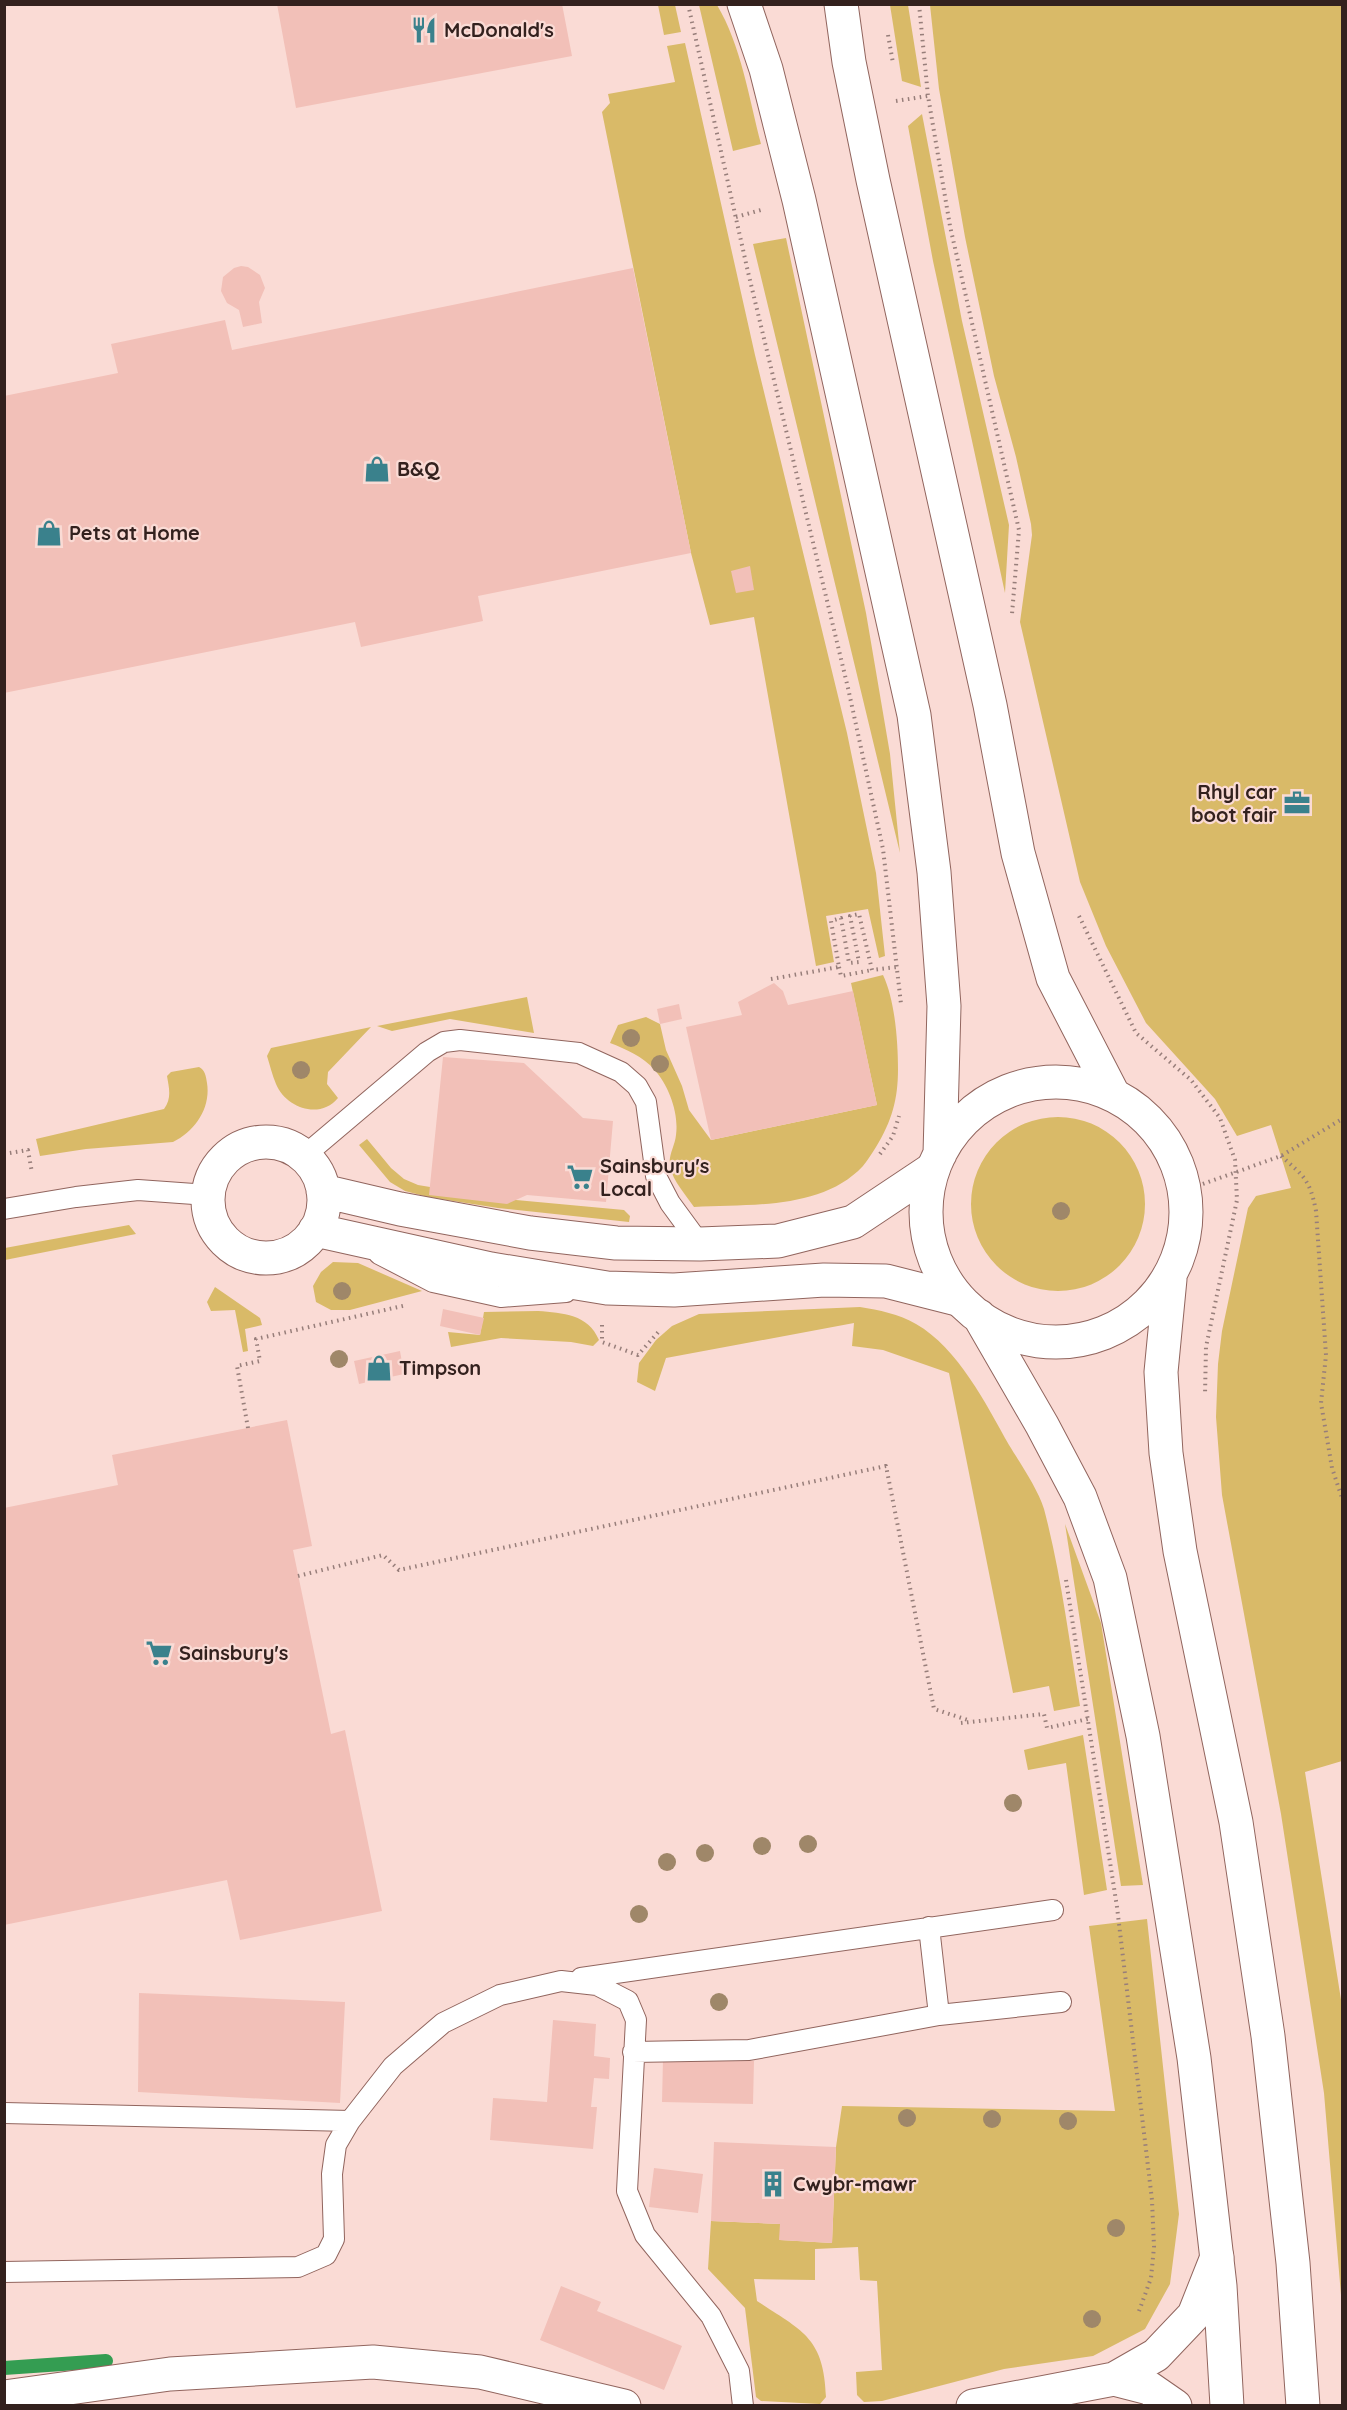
<svg xmlns="http://www.w3.org/2000/svg" width="1347" height="2410" viewBox="0 0 1347 2410" font-family="Quicksand,sans-serif">
<rect width="100%" height="100%" fill="#fadbd5"/>
<!-- green -->
<path fill="#d9ba68" d="M658,5H675L681,32L664,35Z
M699,5H717C741,45 749,98 761,144L733,151Z
M890,5H908L921,87L902,81Z
M930,5H1342V1761L1305,1772L1342,2006V2307L1324,2093L1281,1814L1222,1495L1216,1417L1218,1364L1222,1331L1248,1208L1256,1196L1291,1188L1271,1125L1237,1136L1215,1099L1146,1023L1106,946L1080,882L1020,622L1032,535L1031,524L1016,457L994,376L965,237L939,89Z
M685,43L755,355L847,733L876,873L885,956L879,958L868,909L826,916L834,962L816,966L754,617L710,625L691,553L602,112L610,103L608,94L675,82L667,46Z
M922,114L962,321L1009,525L1005,593L933,261L908,126Z
M786,238L866,613L890,754L900,853L753,244Z
M883,975C895,1000 898,1042 898,1069C898,1099 892,1121 876,1147C872,1153 868,1160 863,1166C822,1210 750,1204 694,1207C686,1195 673,1181 670,1167C668,1155 675,1146 676,1135C679,1113 669,1086 654,1069C643,1057 626,1049 610,1043L618,1025L646,1017L660,1024L666,1050L682,1086L689,1110L711,1140L877,1105L851,983Z
M527,997L534,1033L450,1019L392,1031L377,1026Z
M371,1027L328,1072L327,1084L338,1098C320,1120 286,1108 276,1084C272,1075 270,1065 267,1056L271,1048Z
M199,1067C205,1070 206,1076 207,1083C211,1108 195,1131 173,1142L86,1149L40,1156L36,1139L164,1109C172,1098 169,1088 167,1076L171,1072Z
M971 1204a87 87 0 1 1 174 0a87 87 0 1 1-174 0Z
M367,1139L391,1168L404,1179L418,1185L496,1198L624,1210L630,1216L629,1222L498,1208L428,1197L405,1191L390,1182L359,1145Z
M129,1225L136,1234L5,1260V1248Z
M333,1262L358,1263L422,1291L350,1310H331L316,1302L313,1286L321,1272Z
M215,1287L260,1318L262,1325L245,1329L248,1351L243,1352L235,1310L211,1311L207,1302Z
M860,1307C879,1310 899,1314 916,1324C958,1348 986,1404 1009,1445C1020,1463 1038,1489 1044,1509C1061,1573 1069,1640 1080,1706L1054,1711L1049,1686L1013,1693L949,1373L883,1350L852,1346L854,1323L666,1358L655,1391L637,1382L639,1363L656,1340L672,1326L699,1314Z
M538,1311C563,1313 588,1314 599,1340L593,1346L571,1342L501,1338L451,1347L448,1332L480,1335L484,1312Z
M1065,1524L1101,1623L1143,1885L1121,1886Z
M1083,1735L1107,1890L1084,1895L1066,1763L1028,1770L1024,1750Z
M1147,1919L1179,2214L1170,2284L1145,2329L1093,2356L1004,2369L882,2401L864,2402L857,2395L856,2372L882,2370L877,2281L860,2280L858,2247L815,2249V2280L754,2279L757,2301C802,2331 824,2337 826,2397L820,2404L761,2401L756,2397L745,2308L708,2269L711,2221L780,2224V2240L832,2243L836,2147L842,2106L1115,2111L1089,1926Z"/>
<g fill="none" stroke-linecap="round" stroke-linejoin="round">
<!-- stream -->
<path stroke="#349d52" stroke-width="14" d="M4,2368L106,2361"/>
</g>
<!-- building -->
<path fill="#f2c0b8" d="M277,4H562L572,56L296,108Z
M241,266L248,267L260,275L265,288L259,302L262,323L243,327L239,310L227,303L221,291L223,277L234,268Z
M633,268L691,553L478,596L483,621L361,647L355,622L4,693V396L118,373L111,344L225,320L232,350Z
M750,566L754,590L736,593L731,571Z
M774,983L783,991L788,1005L853,991L877,1105L711,1140L686,1027L742,1015L738,1002Z
M679,1004L682,1019L660,1024L657,1009Z
M443,1057L524,1063L583,1118L613,1121L606,1202L527,1195L507,1204L429,1195Z
M443,1309L484,1318L480,1335L440,1326Z
M400,1351L404,1374L359,1384L354,1361Z
M287,1420L312,1546L293,1550L331,1734L345,1730L382,1911L240,1940L227,1880L4,1925V1508L118,1485L112,1455Z
M139,1993L345,2002L340,2103L138,2092Z
M553,2020L596,2024L594,2056L610,2058L609,2079L594,2078L591,2107H597L593,2149L490,2140L493,2098L547,2102Z
M663,2059L754,2061L753,2104L662,2102Z
M714,2142L836,2147L832,2243L779,2240L780,2224L711,2221Z
M654,2168L703,2174L698,2213L649,2207Z
M561,2286L601,2302L597,2311L682,2346L664,2390L540,2340Z"/>
<g fill="none" stroke-linecap="round" stroke-linejoin="round">
<!-- service casing -->
<g stroke="#91655e" stroke-width="22">
<path id="service" d="M304,1156L427,1052L444,1042L460,1040L579,1053L621,1072L637,1086L646,1102L656,1176L670,1203L700,1244
M4,1209L76,1197L138,1190L208,1195
M379,1254L433,1282L501,1297L566,1292
M929,1927L939,2015
M581,1978L1053,1910
M633,2052L749,2050L939,2015L1061,2002
M4,2113L350,2121L393,2066L443,2023L500,1995L561,1981L597,1985L628,2001L636,2020L627,2191L645,2235L711,2316L739,2371L743,2406
M4,2272L298,2267L326,2255L334,2239L332,2174L336,2145L350,2121"/>
</g>
<!-- minor casing -->
<g stroke="#91655e" stroke-width="35">
<path id="minor" d="M208 1200a58 58 0 1 1 116 0a58 58 0 1 1-116 0Z
M323,1191L400,1209L530,1233L616,1243L700,1244L778,1241L853,1222L931,1170
M315,1230L491,1269L607,1288L674,1290L824,1280L886,1281L957,1299
M1114,2379L1149,2388L1175,2406
M4,2397L170,2374L373,2362L480,2372L624,2406
M973,2406L1114,2379L1156,2355L1194,2315L1217,2257"/>
</g>
<!-- primary casing -->
<g stroke="#91655e" stroke-width="35">
<path id="primary" d="M744,4L766,69L799,200L914,715L934,872L944,1006L940,1154
M841,4L849,62L873,180L990,705L1018,853L1053,978L1113,1094
M926 1212a130 130 0 1 1 260 0a130 130 0 1 1-260 0Z
M1170,1279L1161,1372L1166,1453L1180,1551L1236,1822L1268,2036L1293,2263L1303,2406
M979,1316L1042,1425L1080,1497L1110,1578L1143,1736L1194,2058L1220,2286L1227,2406"/>
</g>
<!-- path -->
<path stroke="#977e7a" stroke-width="4" stroke-dasharray="1.5 4.5" stroke-linecap="butt" d="M688,4L748,272L848,688L883,849L901,1004
M919,4L928,96L950,226L1019,530L1012,614
M888,35L893,63
M896,101L928,96
M736,217L761,210
M1079,916L1136,1033L1191,1080L1220,1118L1235,1160L1237,1200L1206,1347L1205,1395
M839,967L841,976L872,970
M771,979L839,967L831,921L841,918L849,963L859,962L850,916L859,914L872,970L897,967
M4,1154L28,1150L32,1173
M880,1154L893,1136L899,1116
M1281,1156C1304,1176 1310,1180 1316,1211L1326,1355L1321,1403L1332,1468L1342,1498
M1186,1190L1281,1156L1342,1119
M602,1325V1342L638,1355L661,1329
M248,1428L237,1366L260,1361L256,1339L407,1305
M298,1576L383,1555L399,1570L886,1466L934,1709L971,1721
M1066,1580L1117,1907L1152,2200L1154,2247L1151,2278L1138,2314
M961,1723L1044,1714L1047,1728L1088,1719"/>
<!-- service -->
<use href="#service" stroke="#fff" stroke-width="20"/>
<!-- minor -->
<use href="#minor" stroke="#fff" stroke-width="33"/>
<!-- primary -->
<use href="#primary" stroke="#fff" stroke-width="33"/>
</g>
<!-- trees -->
<g fill="#9f8769">
<circle cx="631" cy="1038" r="9"/>
<circle cx="660" cy="1064" r="9"/>
<circle cx="301" cy="1070" r="9"/>
<circle cx="1061" cy="1211" r="9"/>
<circle cx="342" cy="1291" r="9"/>
<circle cx="339" cy="1359" r="9"/>
<circle cx="1013" cy="1803" r="9"/>
<circle cx="808" cy="1844" r="9"/>
<circle cx="762" cy="1846" r="9"/>
<circle cx="705" cy="1853" r="9"/>
<circle cx="667" cy="1862" r="9"/>
<circle cx="639" cy="1914" r="9"/>
<circle cx="719" cy="2002" r="9"/>
<circle cx="907" cy="2118" r="9"/>
<circle cx="992" cy="2119" r="9"/>
<circle cx="1068" cy="2121" r="9"/>
<circle cx="1116" cy="2228" r="9"/>
<circle cx="1092" cy="2319" r="9"/>
</g>
<!-- icons -->
<defs>
<g id="restaurant-bare" transform="scale(2.07)"><path d="M-5-6h1v4h1v-4h1v4h1v-4h1v5L-1.5 .5V6h-2V.5L-5-1ZM5-6V6H3V1.5H1.5Q1.5-4 5-6Z" fill="#3a818c" stroke="#fadbd5" stroke-width="2.5" paint-order="stroke"/></g>
<g id="shop-bare" transform="scale(2.07)"><path d="M-5-2.5h2.3a2.7 3.5 0 0 1 5.4 0H5L5.5 6h-11ZM-1.5-2.5h3a1.5 2.3 0 0 0-3 0Z" fill="#3a818c" stroke="#fadbd5" stroke-width="2.5" paint-order="stroke"/></g>
<g id="office-bare" transform="scale(2.07)"><path d="M-6-3h4V-5.5h4V-3h4V5H-6ZM-1-4.5V-3h2v-1.5ZM-6 0V1H6V0Z" fill="#3a818c" stroke="#fadbd5" stroke-width="2.5" paint-order="stroke"/></g>
<g id="supermarket-bare" transform="scale(2.07)"><path d="M-6-5.5h2.5l.6 2H6L4.5 2H-2.5L-4.4-4H-6ZM-1.5 3.2a1.3 1.3 0 1 0 .1 0ZM3 3.2a1.3 1.3 0 1 0 .1 0Z" fill="#3a818c" stroke="#fadbd5" stroke-width="2.5" paint-order="stroke"/></g>
<g id="building-bare" transform="scale(2.07)"><path d="M-4-6H4V6H1V3H-1V6H-4ZM-2.5-4.3h1.7v1.8h-1.7ZM.8-4.3h1.7v1.8H.8ZM-2.5-1h1.7V.8h-1.7ZM.8-1h1.7V.8H.8Z" fill="#3a818c" stroke="#fadbd5" stroke-width="2.5" paint-order="stroke"/></g>
</defs>
<g fill-rule="evenodd">
<use href="#restaurant-bare" x="424" y="30"/>
<use href="#shop-bare" x="377" y="469"/>
<use href="#shop-bare" x="49" y="533"/>
<use href="#office-bare" x="1297" y="803"/>
<use href="#supermarket-bare" x="580" y="1177"/>
<use href="#shop-bare" x="379" y="1368"/>
<use href="#supermarket-bare" x="159" y="1653"/>
<use href="#building-bare" x="773" y="2184"/>
</g>
<g text-anchor="middle" stroke-width="4.5" stroke-linejoin="round" paint-order="stroke">
<!-- poi labels -->
<g font-size="20" font-weight="bold" fill="#33211e" stroke="#fadbd5" text-anchor="start">
<text x="444" y="37">McDonald's</text>
<text x="397" y="476">B&amp;Q</text>
<text x="69" y="540">Pets at Home</text>
<text x="1277" y="799" text-anchor="end">Rhyl car<tspan x="1277" dy="23">boot fair</tspan></text>
<text x="600" y="1173">Sainsbury's<tspan x="600" dy="23">Local</tspan></text>
<text x="399" y="1375">Timpson</text>
<text x="179" y="1660">Sainsbury's</text>
<text x="793" y="2191">Cwybr-mawr</text>
</g>
</g>
<!-- border -->
<rect width="1347" height="2410" fill="none" stroke="#33211e" stroke-width="12"/>
</svg>
